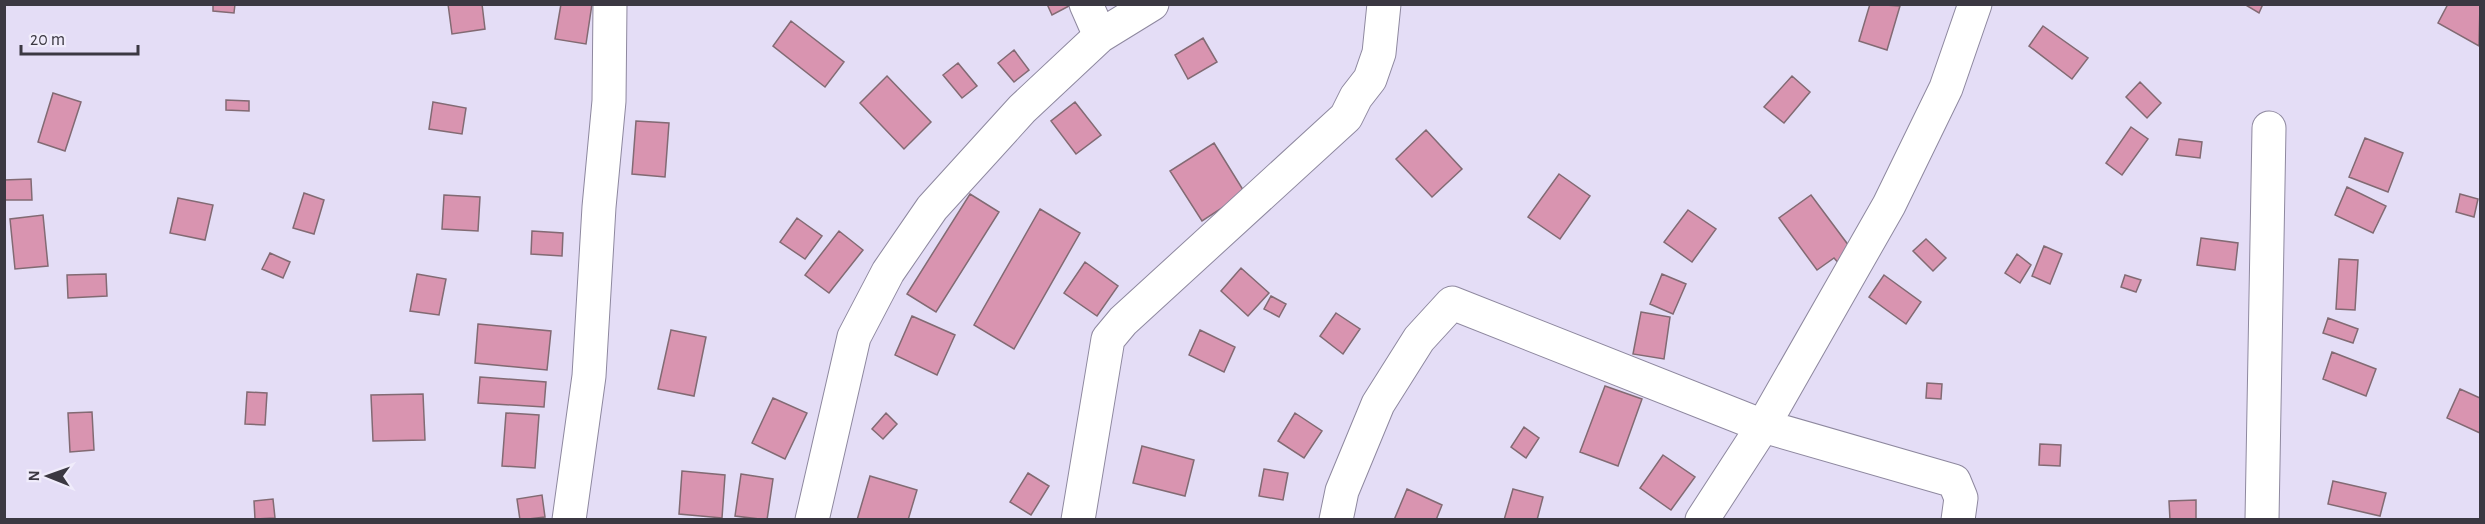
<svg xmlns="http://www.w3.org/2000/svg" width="2485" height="524" viewBox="0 0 2485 524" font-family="'Alegreya Sans',sans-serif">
<rect width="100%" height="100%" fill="#e4ddf6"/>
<!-- building -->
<path fill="#d994b0" stroke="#826a73" stroke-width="1.5" d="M213,4H235L234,13L213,11Z
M448,4H482L485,29L452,34Z
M561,4H592L586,44L555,39Z
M1047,4H1069V6L1052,15Z
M1870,4L1900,6L1887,50L1859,41Z
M2244,4H2263L2259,13Z
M2448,4H2480L2479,46L2438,23Z
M791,21L844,62L825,87L773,46Z
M2043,26L2088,58L2072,79L2029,46Z
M1203,38L1217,62L1188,79L1175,55Z
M1014,50L1029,70L1014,82L998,63Z
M958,63L977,86L962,98L943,75Z
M887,76L931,122L904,149L860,103Z
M1792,76L1810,92L1784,123L1764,107Z
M2140,82L2161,103L2147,118L2126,97Z
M53,93L81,102L65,151L38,142Z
M226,100L249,101V111L226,110Z
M433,102L466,108L462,134L429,129Z
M1075,102L1101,135L1076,154L1051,121Z
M636,121L669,123L665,177L632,174Z
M2131,127L2148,139L2122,175L2106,163Z
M1426,130L1462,169L1432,197L1396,159Z
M2365,138L2403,153L2388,192L2349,177Z
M2179,139L2202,142L2200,158L2176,155Z
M1214,143L1245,193L1202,221L1170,171Z
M1559,174L1590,196L1560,239L1528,217Z
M31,179L32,200H4V180Z
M2347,187L2386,206L2373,233L2335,215Z
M304,193L324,200L314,234L293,228Z
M970,194L999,212L936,312L907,294Z
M2460,194L2478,199L2474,217L2456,212Z
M444,195L480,197L478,231L442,229Z
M1811,195L1849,246L1842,267L1834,258L1817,270L1779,218Z
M178,198L213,205L205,240L170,233Z
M1040,209L1080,233L1014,349L974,325Z
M1688,210L1716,229L1692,262L1664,242Z
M43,215L48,266L15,269L10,219Z
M797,218L822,236L805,259L780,242Z
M532,231L563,233L562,256L531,254Z
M839,231L863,250L829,293L805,275Z
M2201,238L2238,243L2235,270L2197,265Z
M1926,239L1946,258L1933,271L1913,251Z
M2044,246L2062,254L2050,284L2032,276Z
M270,253L290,262L283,278L262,269Z
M2017,254L2031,265L2020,283L2005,273Z
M2339,259L2358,260L2355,310L2336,309Z
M1085,262L1118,286L1097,316L1064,293Z
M1241,268L1269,293L1248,316L1221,291Z
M106,274L107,296L68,298L67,275Z
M417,274L446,279L439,315L410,311Z
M1662,274L1686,284L1673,314L1650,304Z
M1884,275L1921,302L1906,324L1869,297Z
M2125,275L2141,280L2136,292L2121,287Z
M1271,296L1286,304L1279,317L1264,309Z
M1641,312L1670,317L1664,359L1633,354Z
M1336,313L1360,329L1343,354L1320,336Z
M912,316L955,335L937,375L895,355Z
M2328,318L2358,329L2353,343L2323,333Z
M478,324L551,331L547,370L475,363Z
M671,330L706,337L694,396L658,389Z
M1200,330L1235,347L1224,372L1189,355Z
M2332,352L2376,369L2366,396L2323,379Z
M480,377L546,382L544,407L478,403Z
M1927,383L1942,384L1941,399L1926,398Z
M1605,386L1642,399L1618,466L1580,452Z
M2460,389L2480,398V433L2447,418Z
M247,392L267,393L265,425L245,424Z
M423,394L425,440L373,441L371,395Z
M773,398L807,413L785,459L752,443Z
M92,412L94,450L70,452L68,413Z
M506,413L539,415L535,468L502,466Z
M886,413L897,424L883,439L872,429Z
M1295,413L1322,431L1304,458L1278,441Z
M1524,427L1539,438L1526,458L1511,447Z
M2040,444L2061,445L2060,466L2039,465Z
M1142,446L1194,460L1185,496L1133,483Z
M1663,455L1695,477L1671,510L1640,488Z
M1264,469L1288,473L1283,500L1259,496Z
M682,471L725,475L722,518L679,514Z
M1028,473L1049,486L1031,515L1010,502Z
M741,474L773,479L767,520L735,516Z
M870,476L917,490L908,520H857Z
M2333,481L2386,493L2380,516L2328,504Z
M1407,489L1442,505L1436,520H1394Z
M1513,489L1543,497L1537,520H1504Z
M542,495L545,517L520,520L517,499Z
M273,499L275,518L255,519L254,501Z
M2196,500V520H2170L2169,501Z"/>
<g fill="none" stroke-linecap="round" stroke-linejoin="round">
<!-- street casing -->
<g stroke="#8e889f" stroke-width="35">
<path id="street" d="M1086,4L1100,36
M569,520L589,376L599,207L609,101L610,4
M812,520L854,337L888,272L932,208L1022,109L1100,36L1152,4
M1078,520L1108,339L1123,321L1346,117L1356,97L1370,79L1379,53L1384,4
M1336,520L1342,491L1378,404L1419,339L1452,303L1763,426L1954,481L1961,498L1958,520
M1702,520L1763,426L1889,205L1946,88L1975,4
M2262,520L2269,128"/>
</g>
<!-- street -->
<use href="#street" stroke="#fff" stroke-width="33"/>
</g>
<!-- border -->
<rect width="2485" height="524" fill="none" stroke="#3b3842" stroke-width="12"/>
<!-- north arrow -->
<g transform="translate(48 476) rotate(271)" stroke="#f0ecfb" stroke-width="4.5" paint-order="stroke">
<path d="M0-4.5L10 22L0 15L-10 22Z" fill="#3b3842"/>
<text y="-9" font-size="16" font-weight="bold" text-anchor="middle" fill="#3b3842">N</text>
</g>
<!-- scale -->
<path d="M21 45v9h117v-9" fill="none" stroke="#3b3842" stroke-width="3"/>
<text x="30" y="45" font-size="18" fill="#3b3842" stroke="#f0ecfb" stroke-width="4.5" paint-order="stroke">20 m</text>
</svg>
